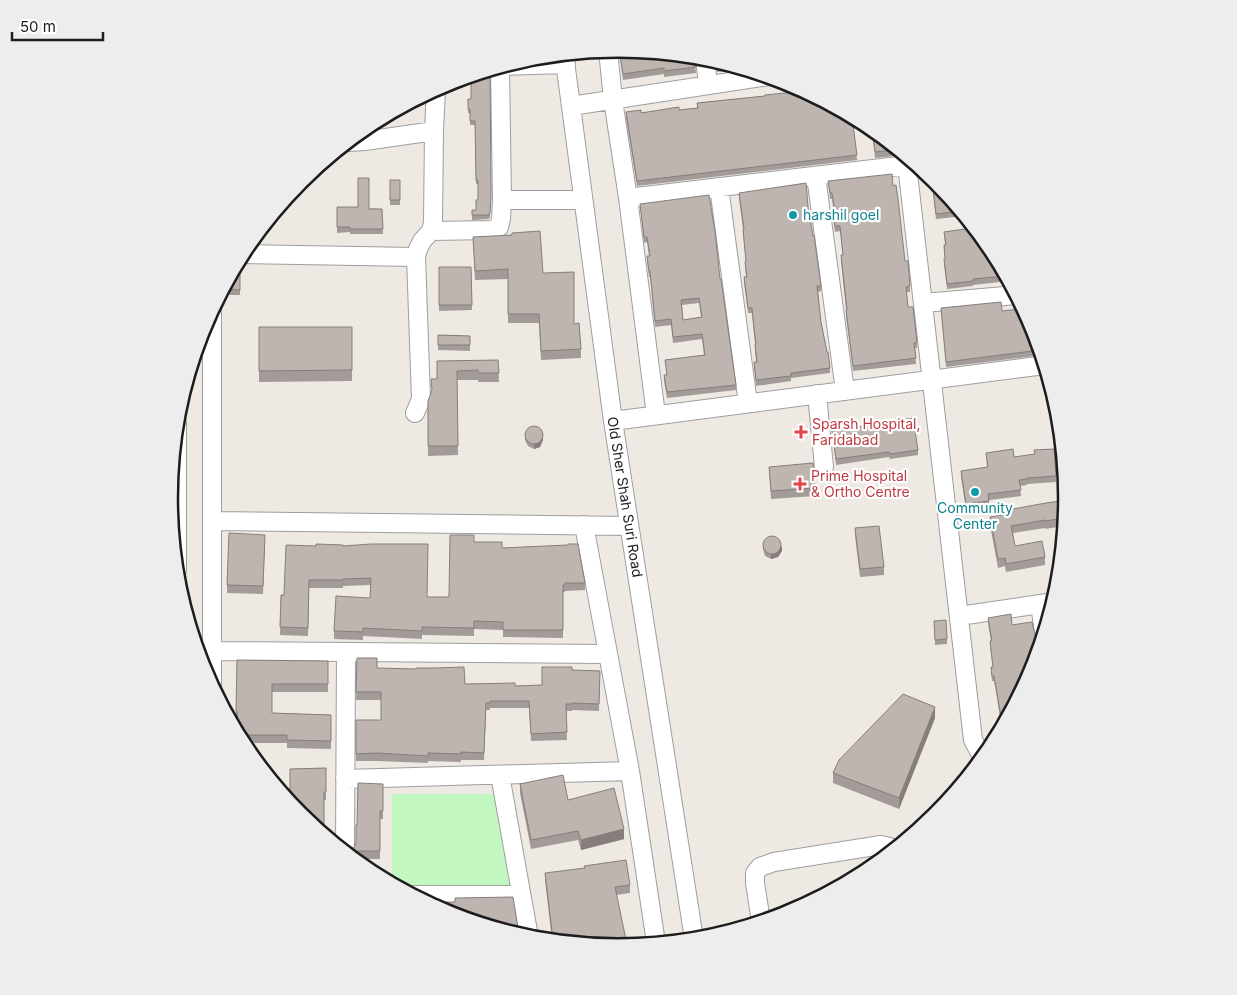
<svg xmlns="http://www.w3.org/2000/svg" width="1237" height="995" viewBox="0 0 1237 995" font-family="Inter,sans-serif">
<rect width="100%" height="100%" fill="#eee9e3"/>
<!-- park -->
<path fill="#c3f7c1" d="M392,794H495L510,887L401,888L392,883Z"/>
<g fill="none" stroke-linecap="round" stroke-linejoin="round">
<!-- minor casing -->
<g stroke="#9e9e9e" stroke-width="20">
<path id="minor" d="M608,50L613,100L628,198L656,415
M564,54L613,421L694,939
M705,57L708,85
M501,66L566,64
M571,106L769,76
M348,142L365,141L434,131
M906,156L973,740L980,753L985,755
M816,176L845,391
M719,187L748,403
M628,198L907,165
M502,200H583
M431,231L491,230L499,227L501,219L502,200L500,67
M242,254L416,257
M923,303L1017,295
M212,311V685
M817,394L824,467
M415,413L421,399L416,257L418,249L422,241L431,231L433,223L434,131L436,89
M613,421L1045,365
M212,521L629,526
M584,525L630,771L656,943
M177,570V423
M1040,604L1044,633
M959,616L1054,602
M212,651L608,654
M500,775L529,937
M345,779L630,771
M345,850L346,652
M415,895H521
M761,921L755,883V873L760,867L774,862L881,845L893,848L894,849"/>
</g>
<!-- minor -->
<use href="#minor" stroke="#fff" stroke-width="18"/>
</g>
<!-- wall -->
<path fill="#a39b97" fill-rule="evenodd" d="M619,49L694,56L696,73L664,77V74L623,80Z
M716,60L744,69L717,72Z
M490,70V217L489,219L472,220V210H476L478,200V184H476L475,125H470V113H468V99H471V83H467V77Z
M805,91L861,121L853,122L857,160L637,186L626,118V112L641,113L679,110L697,108V103L765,96Z
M872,128L893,145L894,156L875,158Z
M933,178L936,180L965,216L936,219L933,194V188H934Z
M390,180H400V205H390Z
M828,181L905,261L910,286V292H906L908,307L917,342V348H915L916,364L853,371L846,316V310L841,261V255H843L840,231L835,232L833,219L834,213L832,199H830Z
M739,193L809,218L821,286V291L818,292L821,322L827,352L830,368V373L791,378V381L756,386L754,367V362H756L755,349V344L754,334L752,313H748L744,282V277H746L745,267V262H746L743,234V229L739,198Z
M640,204L720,279L736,385V390L667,398L664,381V375H667L665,360L704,355L702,339L673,343L671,325L655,327L650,277H649L647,261V256H649L647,242L644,243ZM699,303L701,317L683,320L682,305Z
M337,207L382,209L383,234H350V232L337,233Z
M971,223L992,248L1009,281L973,285V286L947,289L944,264V259H945L944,245H945L944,232L972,228Z
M473,237L543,273L574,324L581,349V358L541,360L539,323H508V279L475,280Z
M240,259V295H224V288Z
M439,267H471L472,310L439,311Z
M1019,301L1033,326L1042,355L946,367L941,308L1002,311L1020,309Z
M259,327H352V381L259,382Z
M438,335L470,336V351L438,350Z
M498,360L499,382H478V380H457L458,455L428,456V401L437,379V361Z
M832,431L918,450V455L890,459L889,457L836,465Z
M525,434L543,440L540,447L534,449L528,446L525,440Z
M986,453L1014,457L1056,476V482L1027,484V485L1020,486L1021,496L989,500V506L966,510L961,477V471L987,467Z
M769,467L815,488V496L771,499Z
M1067,500L1064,526L1045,529V528L1013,533L1015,546L1045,557V565L1006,572L1005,566L998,568L990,525V517L1002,515V511Z
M855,528L884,567V575L860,577L855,536Z
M474,542L502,548L585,583V590L565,591V592H563V638L503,637V630L474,629V636L422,635V639L363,636V640L334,639V631L370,598V585L343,586V588H309L308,636L280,635L281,595H284L316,546H343L427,597H449Z
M265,543L263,594L227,593V585Z
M763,544L782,551L778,557L771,559L765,556L763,549Z
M988,618L1012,625L1033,669L1001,730L1000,717L996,692L994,681H992L991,672V667H993L990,646V641H991L988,623Z
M934,621L947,639V644L935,645Z
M357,658L377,668L465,684L515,686L542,685L572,670L600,671L599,711L572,710V711H566L567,740L531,741L529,708H490V710H486L484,760H461V762L428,761V763L377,761H356V754L381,720V700H356Z
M237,660L328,661V692H272V713L331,715V749L287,748V743H244L237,732V719H236Z
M935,718L899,809L833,783V773Z
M326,768V800H290V769Z
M383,784V819H380V859H355L351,856V851L354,847L356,843L357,825Z
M520,784L568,800L624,839L581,850L578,840L531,849L520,793Z
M545,873L630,885V893L616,895L618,946L552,940L545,880Z"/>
<!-- shaded-wall -->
<path fill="#857e7b" d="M543,435V440L540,447L534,449V444Z
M782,546V551L778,557L771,559V554Z
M935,707V718L899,809V798Z
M624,829V839L581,850V840Z"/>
<!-- building -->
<path fill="#beb4b0" stroke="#857e7b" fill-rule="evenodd" d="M619,49L694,56L696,67L664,71V68L623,74Z
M716,61L732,65L717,67Z
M490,70L491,195L490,213L489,215H472V210H476V200H478V180H476L475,121H470V109H468V99H471V78H467V77Z
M805,91L853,116L852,117L857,155L637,181L626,112L641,110V113L679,107V110L698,108L697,103L765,96V95Z
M872,128L893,145L894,150L875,152Z
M892,174L893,186L896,185L898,199L905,261H908L910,286L906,287L908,307H913L917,342L914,343L916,358L853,366L846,310H847L841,255H843L840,226H835L833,214L835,213L832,193H830L828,181Z
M358,178H369V209H382L383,229H350V227H337V207H358Z
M934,179L936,180L961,211L936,214L933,188H935Z
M390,180H400V200H390Z
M806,183L809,218H810L813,236L814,235L821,286H817L821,322L827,352H828L830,368L791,373V376L756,380L754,362H757L755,344H756L754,329L752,308H748L744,277H747L745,262H746L743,229H744L739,193Z
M709,195L715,232L720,279H721L736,385L667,392L664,375H667L665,360L705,355L702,334L673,337L671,319L655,321L650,271H649L647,256H650L647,237H644L640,204ZM699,298L702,317L683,320L681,300Z
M972,224L992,248L1006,276L973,279V281L947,284L944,259H945L944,245H946L944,232L972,228Z
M540,231L543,273L574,272V324L579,323L581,349L541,351L539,314H508V269L475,271L473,237L512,235V233Z
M240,259V290L224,289V288Z
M439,267H471L472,305H439Z
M1019,301L1033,326L1040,350L946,362L941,308L1001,302L1002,311L1020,309Z
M259,327H352V370L259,371Z
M438,335L470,336V345H438Z
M498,360L499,373H478V370L457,371L458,446H428V401L432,390L431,379H437V361Z
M913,418L918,450L890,454L889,452L836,459L832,431Z
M525 435a9 9 0 1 1 18 0a9 9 0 1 1-18 0Z
M1013,449L1014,457L1035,454L1034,450L1054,449L1056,476L1027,478V479L1019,480L1021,490L988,494L989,501L966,504L961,471L988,467L986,453Z
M813,463L815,488L771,491L769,467Z
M1067,500L1065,518L1045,521V520L1011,526L1015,546L1042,541L1045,557L1006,564L1005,558L998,559L990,517L1002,515V511L1046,503Z
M879,526L884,567L860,569L855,528Z
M229,533L265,535L263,586L227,585Z
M450,535H474V542H502V548L568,545V544H578L585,583H565V585H563V630H503V622L474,621V628L422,627V631L363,628V632L334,631L336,596L370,598L371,578L343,579V580H309L308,628L280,627L281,595H284L286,545L316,546V544L343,545V546L371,544H428L427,597H449Z
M763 545a9 9 0 1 1 18 0a9 9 0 1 1-18 0Z
M1011,614L1012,625L1032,622L1035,634L1040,637L1043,638L1033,669L1001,728L1000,717H1001L996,687L994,676H992L991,667H993L990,641H992L988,618Z
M946,620L947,639L935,640L934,621Z
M357,658H377V668L416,669V668H435L464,667L465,684L515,683V686L542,685V667H572V670L600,671L599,704L572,703V704H566L567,732L531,734L529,701H490V703H486L484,753L461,752V754L428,753V756L377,753L356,754V720H381V692H356Z
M237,660L328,661V684H272V713L331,715V741L287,740V735H239L238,732L237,711H236Z
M903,694L935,707L899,798L833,773L839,760Z
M326,768V792H324V834L301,815L292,803V792H290V769Z
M563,775L568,800L614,788L624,829L581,840L578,831L531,840L520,784Z
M358,783L383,784V811H380V851H351L354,847L356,843V825H357Z
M626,860L630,885L615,887L625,935L626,946H618L553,940L545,873L585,868L584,866Z
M513,897L519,934L447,912L429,902H455V898Z"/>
<!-- markers -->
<g fill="#0f9aa8" stroke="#fff" stroke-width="2">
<circle cx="793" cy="215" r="5"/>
<circle cx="975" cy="492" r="5"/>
</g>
<g fill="#e0444e" stroke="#fff" stroke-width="2">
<path d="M798.5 424.5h5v5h5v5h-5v5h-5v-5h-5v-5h5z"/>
<path d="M797.5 476.5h5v5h5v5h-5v5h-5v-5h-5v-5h5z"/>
</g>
<g text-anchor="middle" stroke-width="4.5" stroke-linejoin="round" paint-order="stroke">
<!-- culture labels -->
<g font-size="14" fill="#0d838f" stroke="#fff" text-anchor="start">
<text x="803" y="220">harshil goel</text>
<text x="975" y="513" text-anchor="middle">Community<tspan x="975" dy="16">Center</tspan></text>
</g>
<!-- health labels -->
<g font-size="14" fill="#be3a42" stroke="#fff" text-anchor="start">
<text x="812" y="429">Sparsh Hospital,<tspan x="812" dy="16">Faridabad</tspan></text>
<text x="811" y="481">Prime Hospital<tspan x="811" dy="16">&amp; Ortho Centre</tspan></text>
</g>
<!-- street labels -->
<g font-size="14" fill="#1d1d1d" stroke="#fff">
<text transform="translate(625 497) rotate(81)" y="5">Old Sher Shah Suri Road</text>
</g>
</g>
<!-- crop -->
<path d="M0 0H1237V995H0ZM178 498a440 440 0 1 1 880 0a440 440 0 1 1-880 0Z" fill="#ededed" fill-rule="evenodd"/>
<path fill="none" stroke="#1d1d1d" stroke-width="2.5" d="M178 498a440 440 0 1 1 880 0a440 440 0 1 1-880 0Z"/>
<!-- scale -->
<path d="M12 32v8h91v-8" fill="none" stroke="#1d1d1d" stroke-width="2.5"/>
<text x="20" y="32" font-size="15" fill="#1d1d1d" stroke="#ffffff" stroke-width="4" paint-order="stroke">50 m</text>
</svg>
